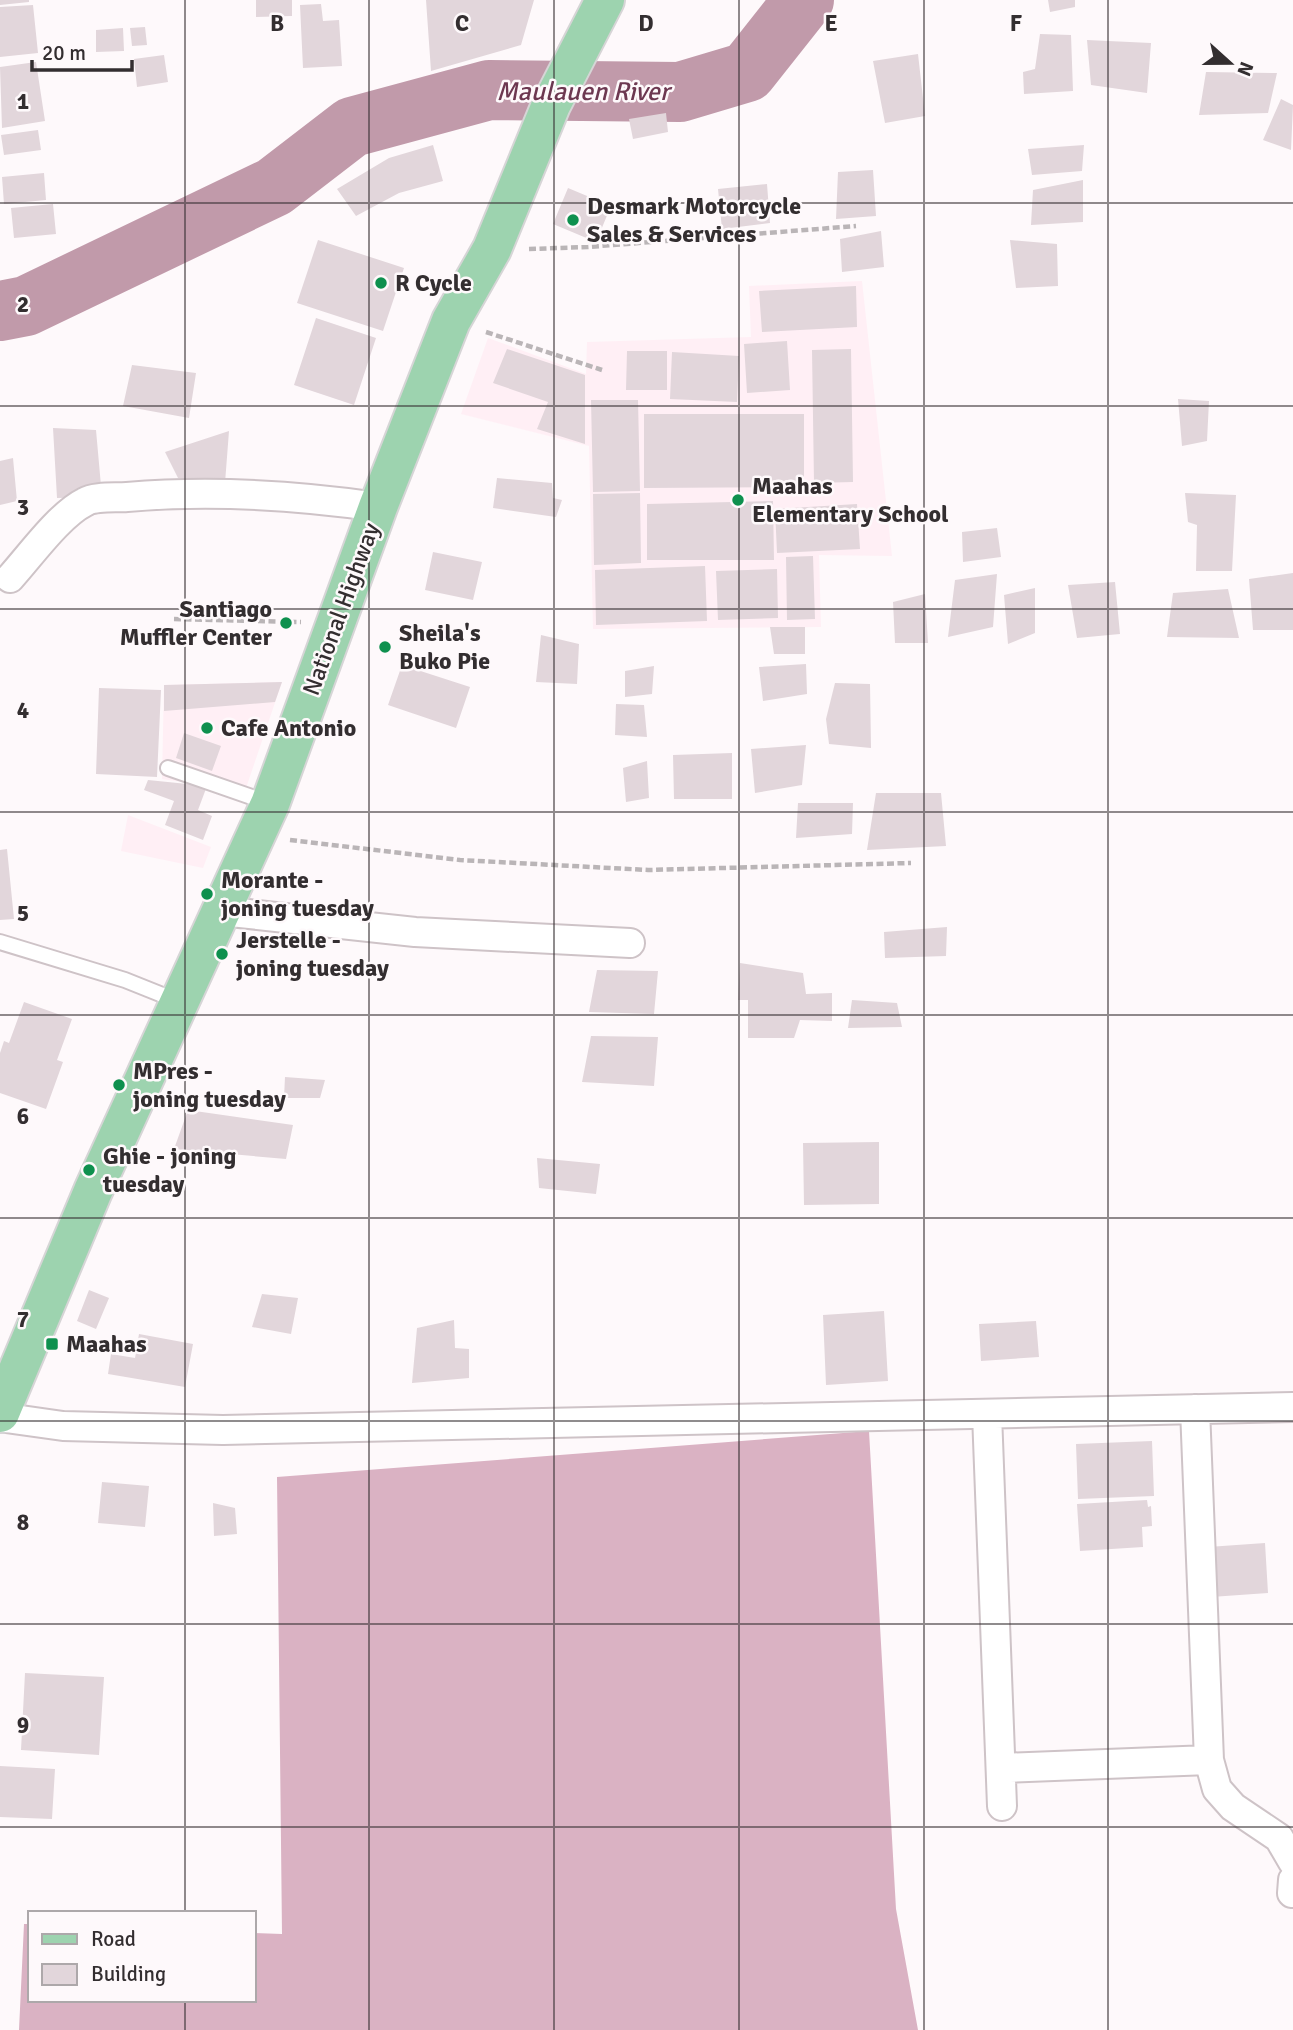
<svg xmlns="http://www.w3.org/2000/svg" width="1293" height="2030" viewBox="0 0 1293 2030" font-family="Signika,sans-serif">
<rect width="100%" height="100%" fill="#fef9fb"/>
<!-- built -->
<path fill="#ffeff5" d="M862,281L892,556L819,555L821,627L593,629L589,446L461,414L488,338L586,374L587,342L751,337L749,286Z
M282,682L245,791L162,779L164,685Z
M128,815L211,847L203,868L121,851Z"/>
<!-- forest -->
<path fill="#dab2c3" d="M869,1431L896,1909L918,2030H19L24,1924H30V2000H254V1933L282,1934L277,1477Z"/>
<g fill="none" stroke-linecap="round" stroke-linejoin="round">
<!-- river -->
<path stroke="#c19aaa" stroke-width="60" d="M0,311L26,306L274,187L352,127L489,90L680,92L747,72L804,0"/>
</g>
<!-- building -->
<path fill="#e2d6db" d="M0,0H29V2L0,5Z
M256,0H292V16L256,17Z
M426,0H534L521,45L431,71Z
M1048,0H1075V7L1050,12Z
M321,4L323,21L339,20L342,66L303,68L300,5Z
M33,5L38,53L0,57V7Z
M145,27L147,45L132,46L130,28Z
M123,28L124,51L96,52V30Z
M1040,34L1071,35L1073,91L1024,94L1023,72L1035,69Z
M1087,40L1151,43L1147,93L1091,85Z
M918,54L925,116L885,123L873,61Z
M164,55L168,82L137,87L134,59Z
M36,62L45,121L2,128L0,67Z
M1206,72L1277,73L1268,113L1199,115Z
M1281,99L1293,105L1291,150L1263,140Z
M666,113L668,132L633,139L629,119Z
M38,130L41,150L4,155L1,135Z
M433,145L443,181L399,193L356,216L337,189L389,158Z
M1084,145L1082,171L1032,175L1028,149Z
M873,170L876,216L836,219L838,172Z
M44,173L46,200L4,204L2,177Z
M1083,180V222L1031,225L1033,190Z
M767,184L770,223L722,229L718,189Z
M568,188L611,206L596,242L553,224Z
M53,204L56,234L14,238L11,208Z
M881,231L884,267L842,272L840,239Z
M318,240L404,268L383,331L297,303Z
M1010,240L1057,244L1058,286L1016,288Z
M856,286L857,327L762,332L759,291Z
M316,318L376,338L354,405L294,385Z
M787,341L790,390L747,393L744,344Z
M507,349L585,375V444L537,429L548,402L493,383Z
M851,349L853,482L814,483L812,350Z
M627,351H667V390H626Z
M672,352L739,356L737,402L670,399Z
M132,365L196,373L189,418L123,406Z
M1178,399L1209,401L1207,441L1182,446Z
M591,400H638L640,491L593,492Z
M644,414H804V487L644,488Z
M53,428L96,430L102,497L57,498Z
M229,431L225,483L178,478L165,452Z
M13,458L17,501L0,505V461Z
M497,478L552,483L553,498L562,500L556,517L493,508Z
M640,493L641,563L594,565L593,494Z
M1185,493L1236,495L1232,571H1196L1197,525L1188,522Z
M773,501L774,560H647V504Z
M857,504L860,549L777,553L775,509Z
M997,528L1001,557L963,562L962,532Z
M433,552L482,562L473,600L425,590Z
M813,556L815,619L787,620L786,557Z
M705,566L707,621L596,625L595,570Z
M777,569L778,618L718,620L716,571Z
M1293,573V630H1253L1249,579Z
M997,574L993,627L948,637L955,580Z
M1115,582L1120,634L1077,638L1068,585Z
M1035,588V633L1008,644L1004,595Z
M1228,589L1239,638L1167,637L1173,593Z
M925,594L928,643H895L893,602Z
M770,627H805V654H774Z
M541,635L579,644L577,684L536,682Z
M806,664L807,694L763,701L759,667Z
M402,665L470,687L456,728L388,705Z
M654,666L652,694L625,697V671Z
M282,682L275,702L164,711V685Z
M835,683L870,684L871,748L829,744L826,719Z
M99,688L161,690L157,777L96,774Z
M616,704L644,705L647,737L615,735Z
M184,733L221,746L212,771L176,758Z
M806,745L802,785L755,793L751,749Z
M732,753V799H674L673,755Z
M647,761L649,798L626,802L623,768Z
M148,780L207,786L198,810L212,816L203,840L165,825L174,801L144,790Z
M876,793H941L946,846L867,850Z
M798,803H853L852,834L796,838Z
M7,849L14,919L0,920V850Z
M947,927L946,956L885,958L884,932Z
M740,963L803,973L806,994L832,993V1021L800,1020L794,1038H748V1000H738Z
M597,970L658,971L654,1014L589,1012Z
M852,1000L897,1003L902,1027L848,1028Z
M24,1002L72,1019L57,1060L63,1062L46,1109L0,1093V1053L4,1041L9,1043Z
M591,1036L658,1037L654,1086L582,1082Z
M285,1077L325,1080L320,1098H284Z
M188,1110L293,1125L286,1159L174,1149Z
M879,1142V1204L804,1205L803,1143Z
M537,1158L600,1164L596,1194L539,1188Z
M89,1290L109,1298L96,1329L77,1321Z
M262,1294L298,1298L291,1334L252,1327Z
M884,1311L888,1381L826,1385L823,1315Z
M454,1320L455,1348L469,1349V1378L412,1383L417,1328Z
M1036,1321L1039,1357L981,1361L979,1324Z
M139,1334L193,1344L185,1387L108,1374L111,1354L135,1358Z
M1152,1441L1154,1496L1078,1499L1076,1444Z
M102,1482L149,1486L145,1527L98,1523Z
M1147,1500L1148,1507L1151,1506L1152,1526L1142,1527L1143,1547L1080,1551L1077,1504Z
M213,1503L235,1508L237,1534L214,1536Z
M1265,1543L1268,1593L1211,1597L1208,1547Z
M25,1673L104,1677L99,1755L21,1750Z
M0,1766L55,1769L52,1819L0,1817Z"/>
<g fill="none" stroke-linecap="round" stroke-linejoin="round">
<!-- lane casing -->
<g stroke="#cec3c7" stroke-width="18">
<path id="lane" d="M168,768L269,803
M0,942L125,980L180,1002"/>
</g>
<!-- street casing -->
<g stroke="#cec3c7" stroke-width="32">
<path id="street" d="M10,578C30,556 59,515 85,502C95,496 115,498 127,497C210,490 295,495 378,507
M221,911L415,932L630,943
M1195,1409L1209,1760L1217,1789L1233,1807L1279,1838L1293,1862
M987,1414L1002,1806
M0,1417L63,1426L223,1430L1293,1407
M1002,1768L1209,1760
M1292,1893L1293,1880"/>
</g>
<!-- primary casing -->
<g stroke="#d6d5d6" stroke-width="42">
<path id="primary" d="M0,1413L93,1191L270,804L378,507L451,321L492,249L551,105L605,0"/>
</g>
<!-- path -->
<path stroke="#bab5b7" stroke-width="4.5" stroke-dasharray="7 3.5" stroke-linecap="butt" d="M529,249L588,247L856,226
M486,332L602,370
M174,619L301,622
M290,840L460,860L648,870L911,863"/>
<!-- lane -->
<use href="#lane" stroke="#fff" stroke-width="14"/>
<!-- street -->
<use href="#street" stroke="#fff" stroke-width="28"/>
<!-- primary -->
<use href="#primary" stroke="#9dd3af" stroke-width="38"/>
</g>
<!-- grid -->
<path fill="none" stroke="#332e30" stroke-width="2" stroke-opacity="0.55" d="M185,0V1913M369,0V2030M554,0V2030M739,0V2030M924,0V2030M1108,0V2030M0,203H1293M0,406H1293M0,609H1293M0,812H1293M0,1015H1293M0,1218H1293M0,1421H1293M0,1624H1293M0,1827H1293M185,2000V2030"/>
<!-- markers -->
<g fill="#0e904e" stroke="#fef9fb" stroke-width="2.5">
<circle cx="573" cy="220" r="7"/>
<circle cx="381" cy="283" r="7"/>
<circle cx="738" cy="500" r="7"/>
<circle cx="286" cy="623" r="7"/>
<circle cx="385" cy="647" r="7"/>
<circle cx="207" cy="728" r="7"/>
<circle cx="207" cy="894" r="7"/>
<circle cx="222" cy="954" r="7"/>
<circle cx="119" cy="1085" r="7"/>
<circle cx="89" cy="1170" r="7"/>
<rect x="45" y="1337" width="14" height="14" rx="3.5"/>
</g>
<g text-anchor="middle" stroke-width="5" stroke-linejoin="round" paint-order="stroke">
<!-- poi labels -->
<g font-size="24" font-weight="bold" fill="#332e30" stroke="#fef9fb" text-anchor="start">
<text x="587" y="214">Desmark Motorcycle<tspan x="587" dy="28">Sales &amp; Services</tspan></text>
<text x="395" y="291">R Cycle</text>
<text x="752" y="494">Maahas<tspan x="752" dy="28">Elementary School</tspan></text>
<text x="272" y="617" text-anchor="end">Santiago<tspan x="272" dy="28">Muffler Center</tspan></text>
<text x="399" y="641">Sheila's<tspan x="399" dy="28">Buko Pie</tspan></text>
<text x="221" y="736">Cafe Antonio</text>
<text x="221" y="888">Morante -<tspan x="221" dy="28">joning tuesday</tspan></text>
<text x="236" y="948">Jerstelle -<tspan x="236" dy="28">joning tuesday</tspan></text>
<text x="133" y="1079">MPres -<tspan x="133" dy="28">joning tuesday</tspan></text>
<text x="103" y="1164">Ghie - joning<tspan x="103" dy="28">tuesday</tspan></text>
<text x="66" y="1352">Maahas</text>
</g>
<!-- street labels -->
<g font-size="24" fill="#332e30" stroke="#fef9fb">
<text transform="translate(341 609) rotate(-70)" y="8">National Highway</text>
</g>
<!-- water labels -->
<g font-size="26" font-style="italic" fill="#6d3851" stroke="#fef9fb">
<text x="583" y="100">Maulauen River</text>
</g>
</g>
<g font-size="23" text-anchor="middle" font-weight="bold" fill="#332e30" stroke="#fef9fb" stroke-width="5" stroke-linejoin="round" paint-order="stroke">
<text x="277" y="31">B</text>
<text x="462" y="31">C</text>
<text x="646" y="31">D</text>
<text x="831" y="31">E</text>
<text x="1016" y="31">F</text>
<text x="23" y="109">1</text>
<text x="23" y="312">2</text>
<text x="23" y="515">3</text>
<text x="23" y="718">4</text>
<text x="23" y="921">5</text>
<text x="23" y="1124">6</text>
<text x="23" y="1327">7</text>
<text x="23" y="1530">8</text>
<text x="23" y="1733">9</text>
</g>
<!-- legend -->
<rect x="28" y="1911" width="228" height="91" fill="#fef9fb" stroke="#ada8aa" stroke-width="2"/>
<rect x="42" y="1934" width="35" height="10" fill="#9dd3af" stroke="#ada8aa" stroke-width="2"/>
<text x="91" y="1946" font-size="21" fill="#332e30">Road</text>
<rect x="42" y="1964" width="35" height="21" fill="#e2d6db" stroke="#ada8aa" stroke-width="2"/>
<text x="91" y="1981" font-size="21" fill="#332e30">Building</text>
<!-- north arrow -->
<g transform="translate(1230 63) rotate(111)" stroke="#fef9fb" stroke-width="5" paint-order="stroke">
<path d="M0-5L12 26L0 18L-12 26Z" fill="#332e30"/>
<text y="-10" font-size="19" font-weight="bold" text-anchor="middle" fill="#332e30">N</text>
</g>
<!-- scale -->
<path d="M32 60v10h100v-10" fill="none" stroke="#332e30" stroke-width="3.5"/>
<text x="42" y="60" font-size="21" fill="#332e30" stroke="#fef9fb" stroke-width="5" paint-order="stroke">20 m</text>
</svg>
